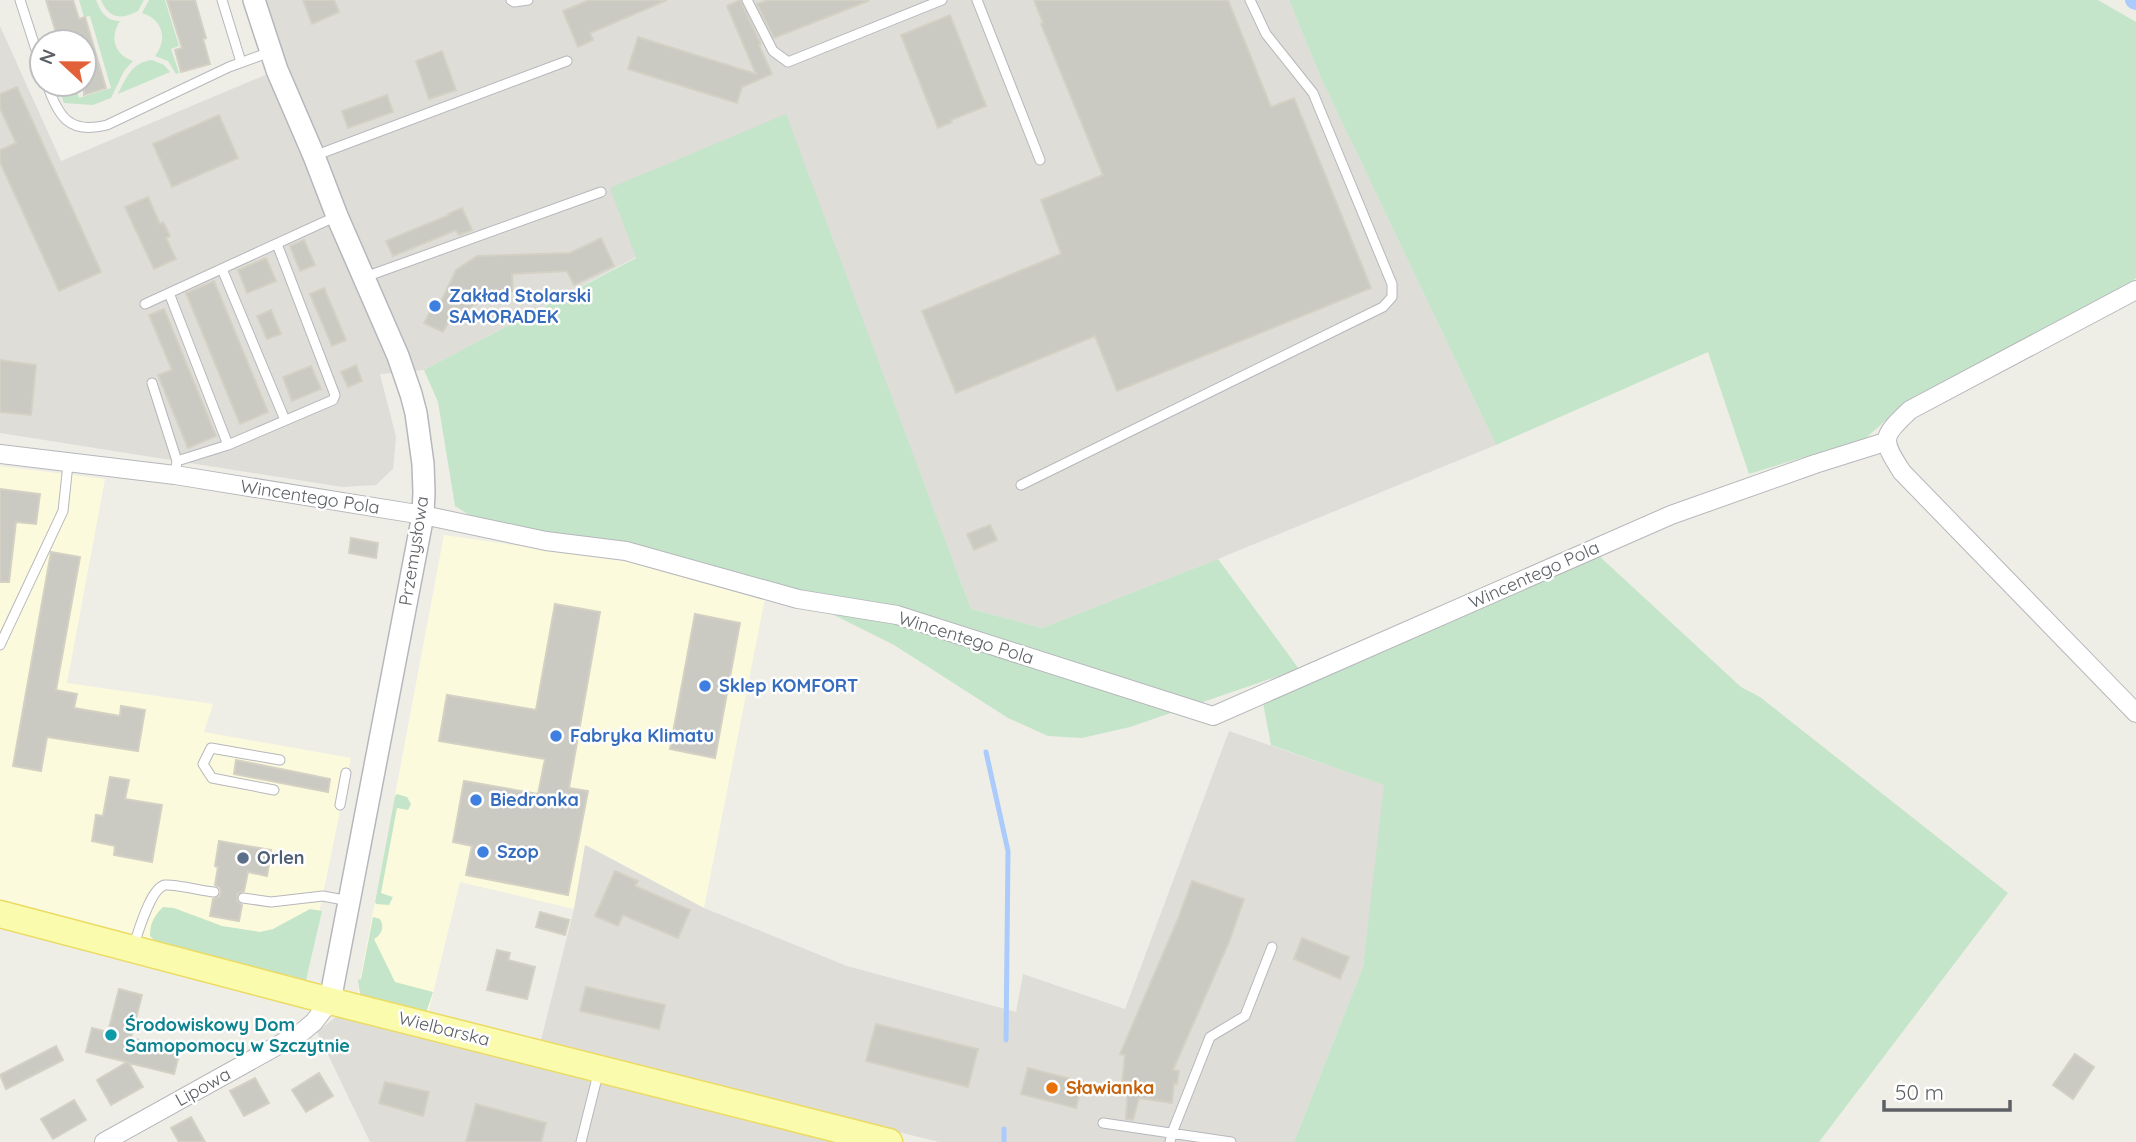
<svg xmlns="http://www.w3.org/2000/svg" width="2136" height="1142" viewBox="0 0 2136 1142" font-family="Quicksand,sans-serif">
<rect width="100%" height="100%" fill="#efeee6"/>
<!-- commercial -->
<path fill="#fcfadd" d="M0,466L105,479L67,683L213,704L204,732L351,758L305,981L0,904Z
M444,535L637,563L765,598L704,908L586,845L574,909L460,882L428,1014L357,997Z"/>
<!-- industrial -->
<path fill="#deddd8" d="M253,0H1289L1321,78L1496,445L1218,559L1042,628L971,609L785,114L636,257L424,370L380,374L396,437L393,469L376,485L342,487L0,433V26L61,161L277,70Z
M1229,731L1385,785L1363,967L1294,1142H939L540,1044L574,909L585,845L704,908L847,966L1016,1012L1023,974L1125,1009Z
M337,1016L835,1142H370L317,1032Z"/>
<!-- green -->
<path fill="#c4e5c9" d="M79,0H96C101,12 106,21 120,21C109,38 115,55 133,61L124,71L111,98L93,105L64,103L59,90L61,85L75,84L79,98L111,88L90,16L84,17Z
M101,0H144L138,11C121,20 109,19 101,0Z
M149,0H165L179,46L171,49L179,73L176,74L168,61L155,56C168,40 163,19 142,13Z
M1289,0H2098L2136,22V278L2127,285L1907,401L1866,438L1749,474L1708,352L1496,445L1321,78Z
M152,60L164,65L170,72L118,94C126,78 132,62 152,60Z
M786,114L971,609L1042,628L1218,559L1299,669L1130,727L1082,738L1048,736L1008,718L894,645L836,616L742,575L550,537L469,515L455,506L438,402L424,370L636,258L610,188Z
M1597,554L1741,687L1760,697L2008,893L1819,1142H1294L1363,967L1384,785L1271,745L1263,703Z
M397,794L407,797L411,804L408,810L397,808L381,893L393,897L389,905L376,904L375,902L395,796Z
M163,907L174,908L222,926L260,932L273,929L310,909L322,911L306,980L158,944L150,936C150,923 154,916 163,907Z
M373,917L380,919C385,928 381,935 374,939L395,982L433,992L426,1013L360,995L358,980L361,979Z"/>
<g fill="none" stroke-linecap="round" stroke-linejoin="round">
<!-- stream -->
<path stroke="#aacbfb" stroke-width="5" d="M986,752L1008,851L1006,1040
M1004,1142V1129"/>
<!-- canal -->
<path stroke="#aacbfb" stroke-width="18" d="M2134,0L2136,1"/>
</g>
<!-- building -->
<path fill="#cac9c2" stroke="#d4d1c4" stroke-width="2" d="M46,0H73L79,19L85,17L106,88L84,95V42H59Z
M167,0H195L206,38L203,39L210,64L181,72L175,50L182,48Z
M303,0H334L339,12L312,24Z
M589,0H667L590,33L593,40L578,47L563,11Z
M740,0L761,44L759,45L772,74L742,87L737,103L628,69L638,37L756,74L727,6Z
M768,0H868V1L774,38L757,4Z
M1034,0H1228L1271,107L1294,98L1371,288L1117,391L1095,336L956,393L922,311L1061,254L1041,200L1103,175L1041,24L1043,23Z
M950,15L986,106L951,120L952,122L938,128L901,35Z
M442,51L456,90L429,99L416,61Z
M17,87L101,272L59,291L0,162V150L16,143L0,108V94Z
M387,95L393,112L348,128L342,111Z
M219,115L238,158L172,187L153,144Z
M148,197L160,224L163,222L170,236L166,238L176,259L154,269L125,207Z
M462,208L472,230L459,235L456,230L393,256L386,241L449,215L448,214Z
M601,238L614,266L574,285L567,271L512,274L513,291H499L461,313L458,320L451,317L443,332L424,323L432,308L437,310L456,270L477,256L570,253Z
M304,240L315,265L300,271L290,246Z
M266,258L276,281L247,293L238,270Z
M214,281L268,412L240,424L186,293Z
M324,288L346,340L332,346L310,294Z
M164,309L216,436L188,448L158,375L172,370L149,315Z
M271,310L281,334L267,339L257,316Z
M0,360L36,365L31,415L0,412Z
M356,365L362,381L348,387L341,372Z
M311,366L321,389L292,401L283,377Z
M0,489L40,494L36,524L16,522L9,582H0Z
M990,525L997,540L974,550L967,534Z
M351,538L378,543L376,558L349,553Z
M51,552L80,557L56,690L77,694L74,708L120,716L121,706L145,710L138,751L47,737L41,771L13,766Z
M555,604L600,612L569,788L588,791L568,895L466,875L472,846L453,842L464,781L538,794L545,759L439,741L447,695L536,710Z
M695,614L740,623L715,758L670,749Z
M236,760L330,779L328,792L234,774Z
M110,777L129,780L125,799L162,805L152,862L114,855L115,846L92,841L96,815L103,816Z
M219,841L271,850L267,876L248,872L244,891L237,894V901L242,905L239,921L210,916L213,899L219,897L221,892L219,887L215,885L218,867L215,866Z
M615,871L638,881L635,886L690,910L678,938L623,915L618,926L595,916Z
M1192,881L1244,899L1229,942L1173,1070L1179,1071L1177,1084L1174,1083L1172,1103L1139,1098L1133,1120L1126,1119L1128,1085L1122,1084L1125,1055L1120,1054L1178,919Z
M540,912L569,920L565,935L536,927Z
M1302,938L1349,957L1340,979L1294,959Z
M497,950L510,953L508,960L535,967L527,999L487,990Z
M586,987L665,1005L659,1029L580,1011Z
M119,989L142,995L131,1038L180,1051L174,1074L129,1063L143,1087L111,1105L97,1080L127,1062L86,1052L92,1028L108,1032Z
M876,1024L978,1049L968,1087L866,1061Z
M56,1046L63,1060L6,1089L0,1075Z
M2075,1054L2094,1067L2073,1099L2053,1085Z
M1028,1068L1083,1082L1076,1108L1021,1094Z
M319,1073L333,1096L306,1112L292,1090Z
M255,1078L269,1103L244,1116L230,1091Z
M385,1082L429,1092L423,1116L379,1103Z
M74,1100L86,1120L53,1139L41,1119Z
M476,1104L546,1123L541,1142H466Z
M191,1117L205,1142H179L171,1128Z"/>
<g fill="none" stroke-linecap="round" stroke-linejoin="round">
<!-- service casing -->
<g stroke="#b6b7bc" stroke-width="11">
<path id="service" d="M20,0L42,68
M222,0L241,62
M511,0L514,2L528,0
M747,0L773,51L788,62L942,0
M977,0L1040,160
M47,84C58,116 69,135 107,125L229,67L270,52
M314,156L567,61
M222,269L285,420
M365,277L601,192
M169,293L228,445
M145,304L337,216
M152,383L177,461
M175,475L177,461L228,445L333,400L335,395L277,244
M1021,485L1383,307L1392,297V284L1313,93L1266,34L1250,0
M0,645L63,511L68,464
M274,790L212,778L203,764L211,748L280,760
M340,805L346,773
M243,898L271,902L323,896L349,901
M133,947C138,934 150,888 165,885C175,884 203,891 214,892
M1103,1123L1231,1142
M581,1142L599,1070
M1170,1142L1172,1133L1210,1037L1245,1016L1272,947"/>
</g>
<!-- minor casing -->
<g stroke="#b6b7bc" stroke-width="20">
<path id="minor" d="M2136,290L1910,410C1882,437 1880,438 1902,472L2136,713
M0,454L175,475L423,515L546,541L626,551L798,599L897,615L1213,716L1671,515L1815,464L1885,442
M104,1142L302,1032L314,1022L330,1001"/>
</g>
<!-- tertiary casing -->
<g stroke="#b6b7bc" stroke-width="24">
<path id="tertiary" d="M254,0L277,70L314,156L337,216L398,356L411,394L416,413L423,464L424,492L423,515L330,1001"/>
</g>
<!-- primary casing -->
<g stroke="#ebdb63" stroke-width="29">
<path id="primary" d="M0,914L330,1001L889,1142"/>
</g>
<!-- service -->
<use href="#service" stroke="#fff" stroke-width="9"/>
<!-- minor -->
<use href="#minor" stroke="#fff" stroke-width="18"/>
<!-- tertiary -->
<use href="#tertiary" stroke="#fff" stroke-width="21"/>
<!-- primary -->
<use href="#primary" stroke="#fbfbae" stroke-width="26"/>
</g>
<!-- markers -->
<g fill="#3f7fe0" stroke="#fff" stroke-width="2.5">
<circle cx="435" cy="306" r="7"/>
<circle cx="705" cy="686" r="7"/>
<circle cx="556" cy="736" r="7"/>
<circle cx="476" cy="800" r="7"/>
<circle cx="483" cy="852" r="7"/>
</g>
<circle fill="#5c6f8a" stroke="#fff" stroke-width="2.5" cx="243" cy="858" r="7"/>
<circle fill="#0f9aa8" stroke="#fff" stroke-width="2.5" cx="111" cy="1035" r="7"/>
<circle fill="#e8710a" stroke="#fff" stroke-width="2.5" cx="1052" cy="1088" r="7"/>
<g text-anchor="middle" stroke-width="5" stroke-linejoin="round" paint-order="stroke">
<!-- shop labels -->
<g font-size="18" font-weight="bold" fill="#366cbe" stroke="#fff" text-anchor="start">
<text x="449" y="302">Zakład Stolarski<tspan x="449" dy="21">SAMORADEK</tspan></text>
<text x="719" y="692">Sklep KOMFORT</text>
<text x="570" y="742">Fabryka Klimatu</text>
<text x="490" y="806">Biedronka</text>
<text x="497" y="858">Szop</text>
</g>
<!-- street labels -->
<g font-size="18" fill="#5d6065" stroke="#fff">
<text transform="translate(310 497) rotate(9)" y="6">Wincentego Pola</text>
<text transform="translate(414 551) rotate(-81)" y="6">Przemysłowa</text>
<text transform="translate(1534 575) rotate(-24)" y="6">Wincentego Pola</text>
<text transform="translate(966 638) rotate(17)" y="6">Wincentego Pola</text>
<text transform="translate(444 1029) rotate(14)" y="6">Wielbarska</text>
<text transform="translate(203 1087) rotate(-29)" y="6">Lipowa</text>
</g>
<!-- service labels -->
<g font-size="18" font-weight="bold" fill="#4e5e75" stroke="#fff" text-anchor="start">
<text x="257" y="864">Orlen</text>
</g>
<!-- culture labels -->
<g font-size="18" font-weight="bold" fill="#0d838f" stroke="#fff" text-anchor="start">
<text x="125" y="1031">Środowiskowy Dom<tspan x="125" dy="21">Samopomocy w Szczytnie</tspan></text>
</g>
<!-- food labels -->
<g font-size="18" font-weight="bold" fill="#c56008" stroke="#fff" text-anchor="start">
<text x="1066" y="1094">Sławianka</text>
</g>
</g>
<!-- north arrow -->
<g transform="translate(63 63) rotate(292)"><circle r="33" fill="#ffffff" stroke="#bebfc1" stroke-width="2"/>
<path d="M0-5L12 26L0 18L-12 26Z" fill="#e26139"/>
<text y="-10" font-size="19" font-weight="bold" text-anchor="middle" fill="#5d6065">N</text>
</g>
<!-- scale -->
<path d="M1884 1100v10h126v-10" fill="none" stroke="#5d6065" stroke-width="3.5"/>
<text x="1895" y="1100" font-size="21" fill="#5d6065" stroke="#ffffff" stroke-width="5" paint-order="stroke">50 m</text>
</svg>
